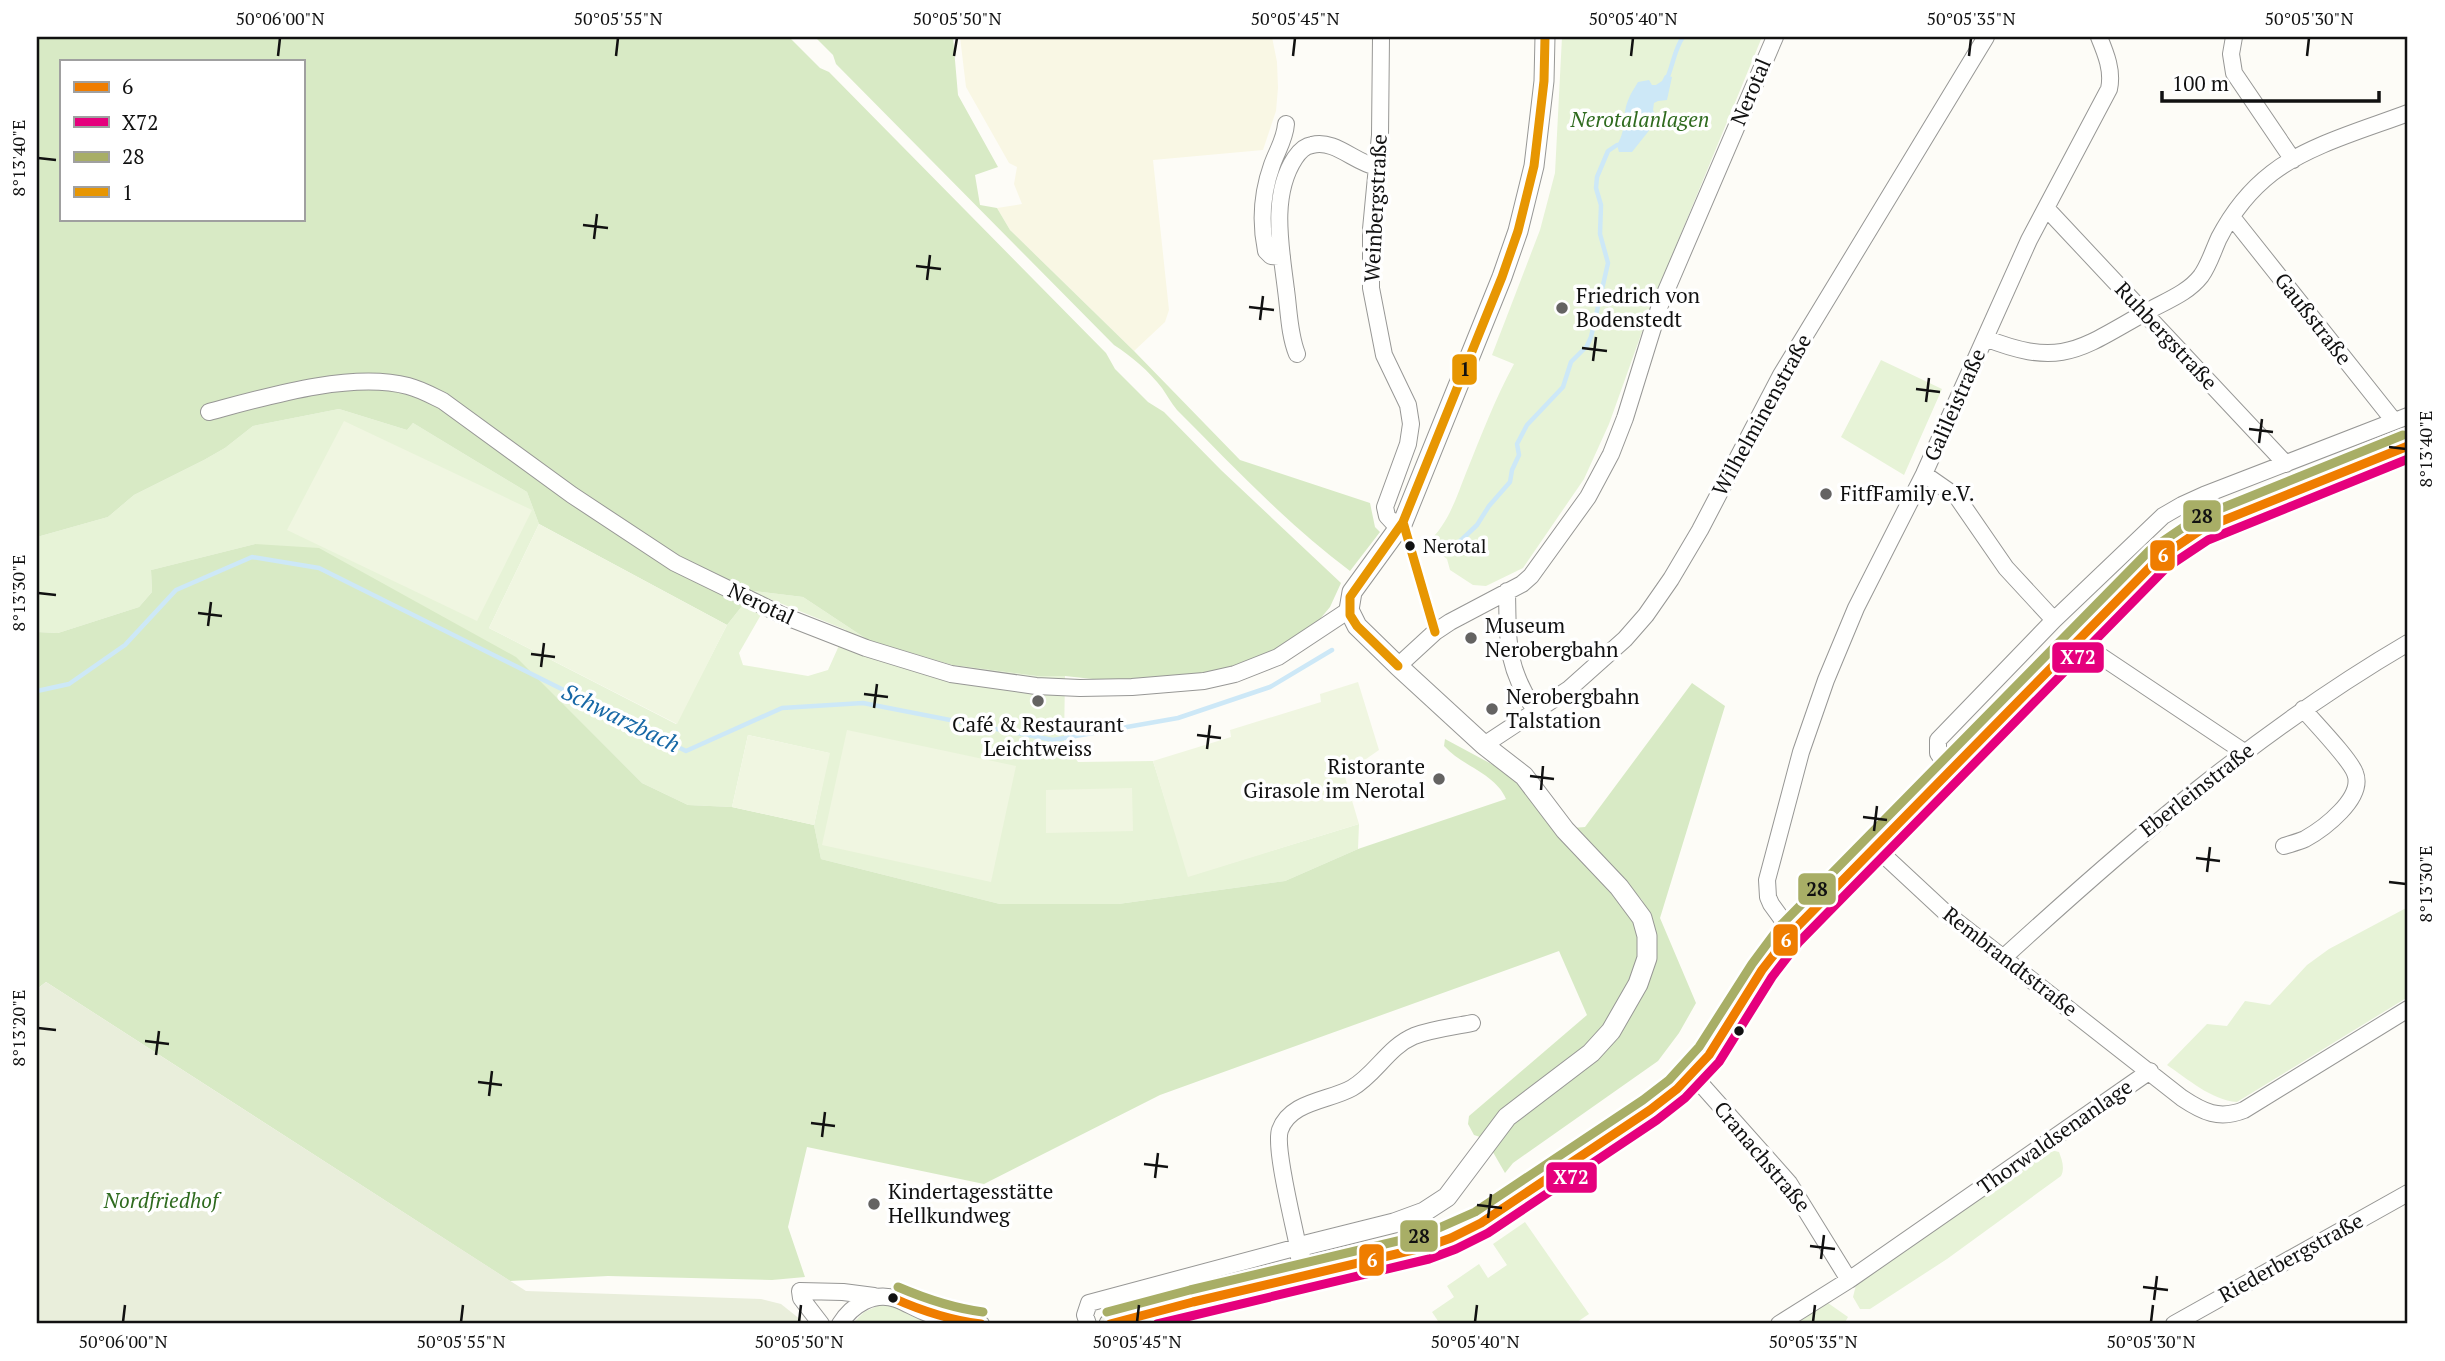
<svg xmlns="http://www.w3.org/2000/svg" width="2445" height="1361" viewBox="0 0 2445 1361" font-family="'PT Serif',serif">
<rect width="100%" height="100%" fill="#fdfcf7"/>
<!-- farmland -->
<path fill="#f9f7e4" d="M960,37H1272L1277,62L1278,88L1276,111L1263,150L1153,160L1169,310L1165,322L1134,351L1010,230L997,208L1022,204L1014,184L1017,167L1009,163L966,87Z"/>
<!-- green -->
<path fill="#e7f3d7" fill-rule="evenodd" d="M1562,37H1762L1652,304L1609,424L1584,479L1523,568L1486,586L1473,585L1450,570L1447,559L1427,543C1448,525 1456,498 1466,473C1481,436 1495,399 1514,364L1492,355L1540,230L1555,173Z
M1881,360L1942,389L1904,475L1841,437Z
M339,409L407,430L413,423L527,492L539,524L489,628L676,724L727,625L754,591L803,597L868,640L952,665L1037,676H1065L1064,742L1078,762L1153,761L1189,876L1359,824L1358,849L1285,881L1118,904H1000L821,859L814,825L829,753L748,735L732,807L688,805L642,783L515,657L255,544L151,570L152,592L139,607L58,633L37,632V537L108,517L134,495L204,460L225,448L253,426ZM770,599L846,630L828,670L808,676L743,665L739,653Z
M2408,907V997L2237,1102C2211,1100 2188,1079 2167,1065L2207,1024L2227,1026L2245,1001L2270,1005L2307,965L2329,949Z
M2051,1150L2059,1152C2062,1160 2065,1168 2061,1176L1947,1259L1870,1309H1860L1853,1297L1856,1285Z
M1525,1222L1589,1314L1574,1324H1440L1432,1312L1454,1297L1447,1286L1479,1264L1488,1278L1507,1265L1493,1244Z
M1828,1303L1848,1317L1844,1324H1794Z
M882,1304L894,1306L941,1324H852L864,1312Z"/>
<!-- forest -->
<path fill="#d8eac5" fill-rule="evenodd" d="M37,37H789L820,68L829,72L1106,353L1115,369L1148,402L1164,412L1221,470L1341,583L1330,607L1320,619L1270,657L1222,673L1111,681L1065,676H1037L952,665L868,640L803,597L754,591L727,625L539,524L527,492L413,423L407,430L339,409L253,426L225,448L204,460L134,495L108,517L37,537ZM61,61H303V219H61Z
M815,37H953L958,95L998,167L975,175L980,205L997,208L1010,230L1134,351L1240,460L1370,503L1375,527L1380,532L1350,571C1287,524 1233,466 1177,410C1171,403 1167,395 1162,388C1149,371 1131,356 1114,345L836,64L833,55Z
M255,544L319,548L516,657L642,783L688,805L732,807L814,825L821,859L1000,904H1118L1285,881L1358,849L1506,799C1496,774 1462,766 1444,746L1445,739L1497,767L1515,780L1531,796L1637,920L1640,965L1605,1030L1483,1138L1474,1135L1468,1124L1469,1116L1587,1015L1559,951L1160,1095L984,1184L807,1147L788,1227L805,1277L772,1280L608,1276L510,1281L46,982L37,989V632L58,633L139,607L152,592L151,570Z
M1692,683L1725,706L1660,918L1696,1003L1679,1033L1658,1061L1513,1163L1505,1173L1490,1147L1524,1107L1602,1050L1652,924L1642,900L1573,828L1585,827Z"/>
<!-- cemetery -->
<path fill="#e9eedb" d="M46,982L526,1291L761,1299L781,1304L806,1324H37V989Z"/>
<!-- pitch -->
<path fill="#f0f6e1" d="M344,421L532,510L477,621L287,530Z
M539,524L727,625L677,724L489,628Z
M1358,682L1379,750L1366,759L1342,767L1359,824L1188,877L1153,761L1231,737L1230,730L1321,702L1320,694Z
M847,730L1016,766L991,882L822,845Z
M748,735L830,753L814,825L732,807Z
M1132,788L1133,831L1046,833V790Z"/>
<!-- water -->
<path fill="#cde8f7" d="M1665,75L1672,77L1667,100L1658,101L1654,103L1653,110L1657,119L1655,123L1632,152H1619L1617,145C1628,127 1621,115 1629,98C1631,93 1635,87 1638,82L1649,80L1652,85H1656L1662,81Z"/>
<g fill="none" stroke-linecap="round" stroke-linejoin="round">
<!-- stream -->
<path stroke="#cde8f7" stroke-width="4.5" d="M1666,81C1673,66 1674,50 1683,37
M1455,546L1477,525L1489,506L1510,482L1512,470L1519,455L1517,444L1527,425L1563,387L1571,362L1587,346L1591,337L1608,263L1600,234L1601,205L1596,188L1597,177L1608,151L1617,145H1623
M37,691L69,684L125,645L176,590L252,557L319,568L686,751L782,708L863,703L1053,740L1178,718L1270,687L1332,650"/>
<!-- minor casing -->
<g stroke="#979795" stroke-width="18">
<path id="minor" d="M1381,37L1380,135L1371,229V288L1384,355L1408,405L1411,424L1408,444L1385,507L1387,516L1399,529
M2234,37L2231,54L2234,73L2293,160
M2046,208L2286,464
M2232,217L2394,421
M1282,257L1271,256L1266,251C1260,222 1262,193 1272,165C1277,151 1285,139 1286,124
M1985,338C2063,369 2081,348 2148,311C2166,301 2188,293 2201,276C2209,265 2213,251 2219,238C2232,213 2250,190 2272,173C2308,145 2366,129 2408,113
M1297,354C1289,334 1289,311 1286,290C1281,248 1270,196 1295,158C1299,152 1304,146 1312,145C1335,139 1355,163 1377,167
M209,412C265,397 351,371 408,386C420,389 431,395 443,401L572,495L675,563L784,616L866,648L951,674L1036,686L1080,688L1132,687L1204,681L1235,674L1278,657L1349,610
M1924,474L1957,497L2006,568L2054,620
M1507,591C1508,644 1506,667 1536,712
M2078,641L2244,752
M1398,666L1435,632L1450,622L1522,584L1531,576L1588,497L1611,454L1625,418L1660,305L1775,37
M1484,745L1569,689L1625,639L1646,615L1671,579L1700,530L1781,375L1986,37
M1950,771L1938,753V740L2054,620L2163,516L2182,505L2204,495L2408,416
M2284,846C2290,844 2298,842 2305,839C2323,829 2365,798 2355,773C2350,759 2315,723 2303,709
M1875,847L1946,913L2182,1098C2203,1112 2219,1120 2244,1110L2408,1009
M1792,933L1771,904L1768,897L1767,880L1801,752L1826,680L1856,608L1924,474L2029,240L2109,89C2113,71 2106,54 2099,37
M2003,958C2130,842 2259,730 2408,643
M1692,1074L1789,1183L1849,1280
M821,1324L801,1298L800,1291L843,1292L874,1296
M840,1324C852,1305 874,1291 896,1299C907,1303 916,1309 927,1313C945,1318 963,1321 981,1324
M1088,1324L1085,1315L1089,1303L1298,1247C1294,1225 1274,1147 1280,1130C1290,1101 1329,1101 1352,1088C1376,1074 1388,1047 1414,1036C1433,1029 1453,1027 1472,1023
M1779,1324L1849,1280L2150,1071
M2174,1324L2408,1193"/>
</g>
<!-- tertiary casing -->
<g stroke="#979795" stroke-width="21">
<path id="tertiary" d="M1305,1275L1298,1247L1394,1223L1424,1212L1447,1197L1507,1117L1591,1053L1611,1031L1638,984L1647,958V936L1642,918L1619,887L1565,830L1524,776L1484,745L1398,666L1357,626L1349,610L1352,592L1403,522L1502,277L1518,231L1534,166L1544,81L1545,37"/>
</g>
<!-- secondary casing -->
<g stroke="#8e8d8b" stroke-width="23">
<path id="secondary" d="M1110,1324L1193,1302L1426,1247L1451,1238L1481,1223L1650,1110L1677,1089L1709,1055L1762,970L1790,934L2158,559L2202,529L2408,446"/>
</g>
<!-- minor -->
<use href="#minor" stroke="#fffffe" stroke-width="16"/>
<!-- tertiary -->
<use href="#tertiary" stroke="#fffffe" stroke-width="19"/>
<!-- secondary -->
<use href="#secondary" stroke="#f6f4eb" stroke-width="21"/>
<!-- bus-1 casing -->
<g stroke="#fff" stroke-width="14">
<path id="bus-1" d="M893,1298C922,1311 949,1320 981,1324
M1110,1324L1193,1302L1426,1247L1451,1238L1481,1223L1650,1110L1677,1089L1709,1055L1762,970L1790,934L2158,559L2202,529L2408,446"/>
</g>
<!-- bus-2 casing -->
<g stroke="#fff" stroke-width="14">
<path id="bus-2" d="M1157,1324L1429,1259L1456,1249L1488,1233L1657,1120L1685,1098L1719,1062L1772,977L1799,942L2166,568L2208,540L2408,459"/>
</g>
<!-- bus-3 casing -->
<g stroke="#fff" stroke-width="14">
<path id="bus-3" d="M898,1287C926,1299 952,1308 983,1312
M1107,1312L1190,1290L1423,1235L1475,1212L1643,1100L1669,1080L1699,1047L1752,964L1781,925L2150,550L2197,518L2403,435"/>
</g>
<!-- bus-4 casing -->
<g stroke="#fff" stroke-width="14">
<path id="bus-4" d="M1403,522L1435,632
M1398,666L1357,626L1350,615V597L1403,522L1502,277L1518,231L1534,166L1544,81L1545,37"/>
</g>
<!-- bus-1 -->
<use href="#bus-1" stroke="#ef7d00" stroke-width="9"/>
<!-- bus-2 -->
<use href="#bus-2" stroke="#e5007d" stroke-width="9"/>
<!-- bus-3 -->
<use href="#bus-3" stroke="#a8ae66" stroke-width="9"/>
<!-- bus-4 -->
<use href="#bus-4" stroke="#e79602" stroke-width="9"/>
</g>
<!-- ticks -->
<path fill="none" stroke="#111" stroke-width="2.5" d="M278,56L280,38M616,56L618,38M954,56L957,38M1293,56L1295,38M1631,56L1633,38M1969,56L1971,38M2307,56L2309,38M38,158L56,160M583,225L608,228M594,239L597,214M916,266L941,269M927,280L930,255M1249,307L1274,310M1260,320L1263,296M1582,348L1607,351M1593,361L1596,337M1916,389L1940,392M1926,402L1929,378M2249,429L2273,432M2259,443L2262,419M2389,447L2406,449M38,593L56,595M198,613L222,616M208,626L211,602M531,654L555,657M541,667L544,643M864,694L888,697M874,708L877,684M1197,735L1221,738M1207,749L1210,725M1530,776L1554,779M1541,790L1543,766M1863,817L1887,820M1874,831L1877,806M2196,858L2220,861M2207,872L2210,847M2389,882L2406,884M38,1028L56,1030M145,1041L169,1044M156,1055L159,1031M478,1082L502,1085M489,1096L492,1071M811,1123L835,1126M822,1137L825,1112M1144,1164L1168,1167M1155,1178L1158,1153M1477,1205L1502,1208M1488,1218L1491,1194M1810,1246L1835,1249M1821,1259L1824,1235M2143,1287L2168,1290M2154,1300L2157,1276M123,1322L125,1305M461,1322L463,1305M799,1322L801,1305M1137,1322L1139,1305M1475,1322L1477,1305M1813,1322L1815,1305M2151,1322L2153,1305"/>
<!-- markers -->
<g fill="#646362" stroke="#fff" stroke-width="2.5">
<circle cx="1562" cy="308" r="7"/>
<circle cx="1826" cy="494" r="7"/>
<circle cx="1471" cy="638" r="7"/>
<circle cx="1038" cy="701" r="7"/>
<circle cx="1492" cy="709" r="7"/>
<circle cx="1439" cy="779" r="7"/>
<circle cx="874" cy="1204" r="7"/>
</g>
<g fill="#111" stroke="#fff" stroke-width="2.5">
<circle cx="1410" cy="546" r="6"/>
<circle cx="1739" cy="1031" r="6"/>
<circle cx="893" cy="1298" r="6"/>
</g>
<g text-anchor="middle" stroke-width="7" stroke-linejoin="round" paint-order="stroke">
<!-- bus labels -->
<g font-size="19" fill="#111" stroke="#fff" text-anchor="start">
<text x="1423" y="553">Nerotal</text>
</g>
<!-- street labels -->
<g font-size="21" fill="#111" stroke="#fff">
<text transform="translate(1751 92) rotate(-67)" y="7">Nerotal</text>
<text transform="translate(1376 208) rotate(-87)" y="7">Weinbergstraße</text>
<text transform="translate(2313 319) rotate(52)" y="7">Gaußstraße</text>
<text transform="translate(2166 336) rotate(47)" y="7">Ruhbergstraße</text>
<text transform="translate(1955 405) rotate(-66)" y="7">Galileistraße</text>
<text transform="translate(1762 415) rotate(-61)" y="7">Wilhelminenstraße</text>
<text transform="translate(761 604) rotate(25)" y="7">Nerotal</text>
<text transform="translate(2197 790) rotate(-38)" y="7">Eberleinstraße</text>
<text transform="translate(2010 962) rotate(38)" y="7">Rembrandtstraße</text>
<text transform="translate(2055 1137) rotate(-35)" y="7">Thorwaldsenanlage</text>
<text transform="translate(1762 1157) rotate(50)" y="7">Cranachstraße</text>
<text transform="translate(2291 1258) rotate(-29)" y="7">Riederbergstraße</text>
</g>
<!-- park labels -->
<g font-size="21" font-style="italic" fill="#2f6b1f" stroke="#fff">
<text x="1640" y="127">Nerotalanlagen</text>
<text x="161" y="1208">Nordfriedhof</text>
</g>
<!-- poi labels -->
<g font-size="21" fill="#111" stroke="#fff" text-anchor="start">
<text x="1576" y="303">Friedrich von<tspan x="1576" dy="24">Bodenstedt</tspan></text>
<text x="1840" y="501">FitfFamily e.V.</text>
<text x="1485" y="633">Museum<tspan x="1485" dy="24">Nerobergbahn</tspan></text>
<text x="1506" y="704">Nerobergbahn<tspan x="1506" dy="24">Talstation</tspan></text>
<text x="1038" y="732" text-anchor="middle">Café &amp; Restaurant<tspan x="1038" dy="24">Leichtweiss</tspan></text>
<text x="1425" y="774" text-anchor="end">Ristorante<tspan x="1425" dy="24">Girasole im Nerotal</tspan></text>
<text x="888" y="1199">Kindertagesstätte<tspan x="888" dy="24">Hellkundweg</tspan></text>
</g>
<!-- water labels -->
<g font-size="23" font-style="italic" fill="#1768a6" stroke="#fff">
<text transform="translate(621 718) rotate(26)" y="8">Schwarzbach</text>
</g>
</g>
<g stroke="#fff" stroke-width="2.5">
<rect x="1451" y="353" width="27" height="33" rx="7" fill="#e79602"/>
<rect x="2182" y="499" width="40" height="34" rx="7" fill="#a8ae66"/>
<rect x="2149" y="539" width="27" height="33" rx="7" fill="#ef7d00"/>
<rect x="2051" y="641" width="54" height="33" rx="7" fill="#e5007d"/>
<rect x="1797" y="872" width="40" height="34" rx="7" fill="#a8ae66"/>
<rect x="1772" y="923" width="27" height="34" rx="7" fill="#ef7d00"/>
<rect x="1545" y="1161" width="53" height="33" rx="7" fill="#e5007d"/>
<rect x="1399" y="1219" width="40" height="34" rx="7" fill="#a8ae66"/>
<rect x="1358" y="1243" width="27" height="34" rx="7" fill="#ef7d00"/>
</g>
<g font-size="19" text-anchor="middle" font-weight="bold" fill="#fff">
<text x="2163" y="562">6</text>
<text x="2078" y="664">X72</text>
<text x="1786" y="947">6</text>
<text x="1571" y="1184">X72</text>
<text x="1372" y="1267">6</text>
</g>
<g font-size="19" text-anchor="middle" font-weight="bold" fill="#111">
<text x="1465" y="376">1</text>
<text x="2202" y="523">28</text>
<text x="1817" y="896">28</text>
<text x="1419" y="1243">28</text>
</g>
<!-- border -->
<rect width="2445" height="1361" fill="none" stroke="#ffffff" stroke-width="77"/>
<!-- legend -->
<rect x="60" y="60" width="245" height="161" fill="#ffffff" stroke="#a0a0a0" stroke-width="2"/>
<rect x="74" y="82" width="35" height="10" fill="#ef7d00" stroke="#a0a0a0" stroke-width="2"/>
<text x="122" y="94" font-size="21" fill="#111111">6</text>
<rect x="74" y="117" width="35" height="10" fill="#e5007d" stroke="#a0a0a0" stroke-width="2"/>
<text x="122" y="130" font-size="21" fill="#111111">X72</text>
<rect x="74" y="152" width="35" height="10" fill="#a8ae66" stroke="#a0a0a0" stroke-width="2"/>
<text x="122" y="164" font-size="21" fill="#111111">28</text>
<rect x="74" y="187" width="35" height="10" fill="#e79602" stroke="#a0a0a0" stroke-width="2"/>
<text x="122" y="200" font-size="21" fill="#111111">1</text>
<!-- scale -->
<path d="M2162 91v10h217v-10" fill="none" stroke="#111111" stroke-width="3.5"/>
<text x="2172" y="91" font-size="21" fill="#111111" stroke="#ffffff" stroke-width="5" paint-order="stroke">100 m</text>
<rect x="38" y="38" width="2368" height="1284" fill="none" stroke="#111" stroke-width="2.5"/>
<g font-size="18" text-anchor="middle" fill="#111">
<text x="280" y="25">50°06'00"N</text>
<text x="618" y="25">50°05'55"N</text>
<text x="957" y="25">50°05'50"N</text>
<text x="1295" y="25">50°05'45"N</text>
<text x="1633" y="25">50°05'40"N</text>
<text x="1971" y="25">50°05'35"N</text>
<text x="2309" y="25">50°05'30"N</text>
<text transform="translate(19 158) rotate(-90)" y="6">8°13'40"E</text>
<text transform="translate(2426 449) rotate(-90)" y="6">8°13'40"E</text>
<text transform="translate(19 593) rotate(-90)" y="6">8°13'30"E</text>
<text transform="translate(2426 884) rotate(-90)" y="6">8°13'30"E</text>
<text transform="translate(19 1028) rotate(-90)" y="6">8°13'20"E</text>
<text x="123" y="1348">50°06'00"N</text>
<text x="461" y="1348">50°05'55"N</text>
<text x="799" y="1348">50°05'50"N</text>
<text x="1137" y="1348">50°05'45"N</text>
<text x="1475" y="1348">50°05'40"N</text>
<text x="1813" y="1348">50°05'35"N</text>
<text x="2151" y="1348">50°05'30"N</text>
</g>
</svg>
